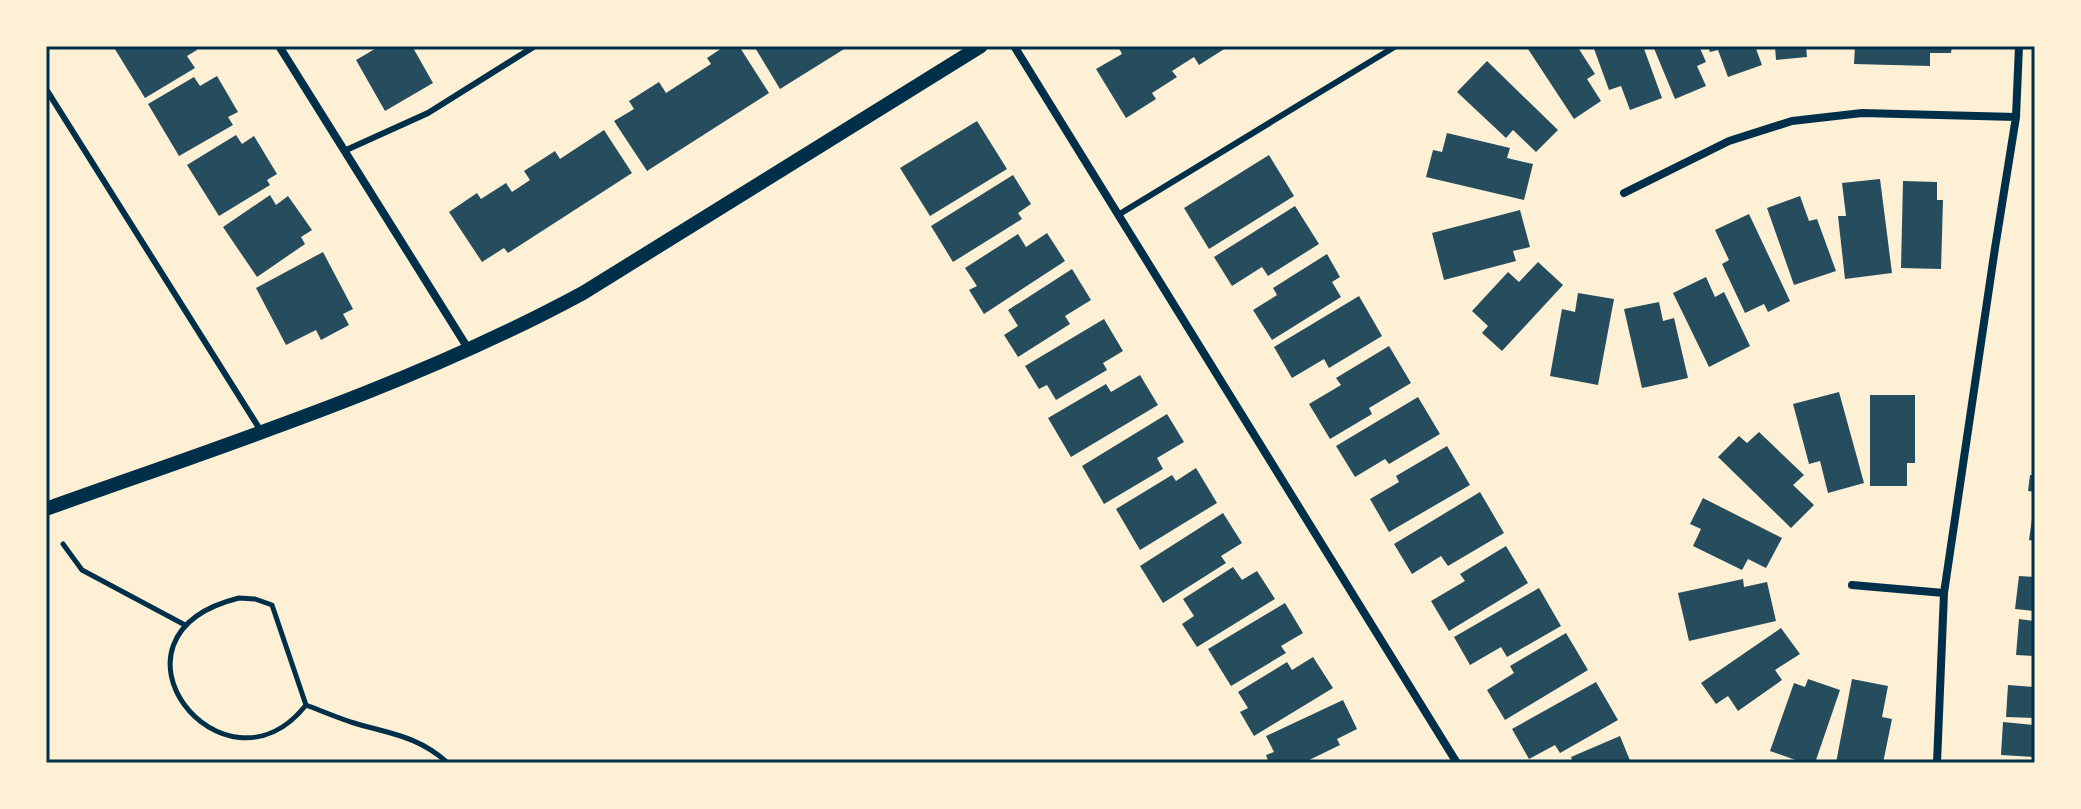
<svg xmlns="http://www.w3.org/2000/svg" width="2081" height="809" viewBox="0 0 2081 809" font-family="Raleway,sans-serif">
<rect width="100%" height="100%" fill="#fdf0d5"/>
<!-- building -->
<path fill="#264d5e" d="M113,46H195L197,50L187,56L195,68L145,98Z
M380,46H412L433,83L385,111L356,60Z
M725,46H739L769,93L647,171L614,121L634,109L629,101L659,82L666,93L711,64L707,58Z
M754,46H849L780,89Z
M1123,46H1229L1199,65L1194,57L1172,71L1177,77L1152,93L1156,99L1126,118L1096,69L1122,54L1119,48Z
M1526,46H1577L1595,74L1587,79L1601,101L1574,119Z
M1593,46H1643L1662,98L1630,110L1621,86L1609,90Z
M1653,46H1699L1706,62L1697,66L1706,86L1675,99Z
M1708,46H1755L1762,65L1728,77L1718,50L1710,52Z
M1775,46H1806L1807,57L1776,60Z
M1855,46H1952L1951,53H1930V66L1854,64Z
M1487,61L1558,130L1536,152L1513,130L1506,138L1457,92Z
M217,76L238,112L228,117L233,125L179,156L148,104L194,77L200,86Z
M977,121L1007,169L930,216L900,168Z
M604,130L632,173L508,253L504,248L482,262L449,212L477,193L481,199L506,183L512,192L530,180L524,171L555,151L560,159Z
M1447,133L1510,148L1507,158L1533,164L1524,200L1426,177L1433,150L1442,152Z
M236,135L242,144L254,136L277,174L267,180L270,185L219,216L187,165Z
M1269,155L1294,196L1209,249L1184,208Z
M1013,175L1031,204L1018,213L1022,219L953,262L931,226Z
M1880,179L1892,273L1845,279L1838,216H1846L1842,183Z
M1903,181L1937,182V200H1943L1941,269L1901,268Z
M270,195L276,205L288,196L312,230L301,237L305,244L257,277L223,227Z
M1800,196L1809,221L1817,219L1836,271L1794,285L1767,208Z
M1295,206L1319,244L1268,276L1262,267L1232,286L1214,257Z
M1520,210L1530,247L1513,251L1516,261L1444,280L1432,233Z
M1749,214L1790,301L1768,312L1764,304L1745,313L1722,264L1729,260L1715,230Z
M1047,233L1065,261L984,314L969,290L977,286L965,268L1018,234L1026,247Z
M323,252L353,309L343,314L349,325L321,340L316,330L286,345L256,288Z
M1327,254L1340,277L1332,282L1341,297L1272,340L1253,310L1277,295L1273,288Z
M1538,262L1563,285L1502,351L1482,333L1488,326L1472,311L1508,272L1519,282Z
M1072,269L1091,300L1065,316L1070,324L1018,357L1004,335L1018,326L1008,310Z
M1706,277L1715,297L1724,292L1750,346L1709,367L1673,293Z
M1578,293L1614,299L1598,385L1550,376L1562,309L1575,312Z
M1359,296L1382,336L1329,368L1324,359L1292,378L1274,347Z
M1659,302L1663,321L1674,318L1688,378L1642,388L1624,309Z
M1104,319L1123,351L1103,363L1107,370L1056,400L1047,385L1039,389L1025,366Z
M1389,346L1411,383L1369,408L1372,414L1330,439L1309,404L1341,385L1336,378Z
M1140,375L1158,405L1071,457L1048,418L1106,384L1111,392Z
M1839,392L1864,483L1828,493L1820,461L1809,464L1793,404Z
M1870,395H1915V463H1907V486H1870Z
M1418,397L1440,434L1389,464L1385,459L1355,477L1336,446Z
M1167,414L1184,442L1157,458L1163,469L1104,504L1082,466Z
M1759,432L1804,475L1793,485L1814,505L1791,528L1718,457L1739,436L1747,443Z
M1447,446L1470,485L1389,532L1370,499L1399,482L1396,476Z
M1196,468L1217,503L1140,550L1116,509L1172,475L1176,481Z
M2030,475H2035V492L2028,491Z
M1480,492L1504,533L1448,566L1441,556L1412,574L1394,544Z
M1703,498L1782,538L1766,568L1748,559L1742,570L1693,546L1701,529L1690,524Z
M2033,512H2035V541L2029,540Z
M1223,513L1242,543L1221,556L1226,563L1163,603L1140,566Z
M1506,546L1528,583L1449,631L1431,601L1465,581L1460,574Z
M1233,567L1242,580L1257,571L1275,599L1197,647L1182,624L1194,616L1183,599Z
M2019,576L2035,577V611L2015,609Z
M1743,579L1744,587L1767,582L1776,621L1689,641L1678,593Z
M1539,588L1561,626L1507,657L1501,647L1470,665L1454,637Z
M1285,603L1303,633L1281,646L1286,653L1231,686L1208,649Z
M2019,619L2035,621V656L2016,655Z
M1781,628L1800,654L1775,670L1782,680L1738,711L1728,696L1716,704L1701,683Z
M1566,633L1588,670L1505,720L1487,690L1514,673L1510,666Z
M1313,657L1333,688L1254,736L1240,712L1248,708L1238,692L1287,662L1292,670Z
M1808,679L1840,690L1815,763H1804L1770,751L1794,683L1805,687Z
M1852,679L1888,686L1882,717L1892,719L1883,763H1836Z
M1596,682L1618,720L1560,753L1555,745L1529,759L1512,729Z
M2008,685L2035,687V718L2006,717Z
M1343,700L1357,729L1337,739L1340,745L1303,763H1269L1266,755L1274,752L1266,736Z
M2003,722L2035,725V757L2001,755Z
M1620,736L1631,763H1573L1571,757Z"/>
<g fill="none" stroke-linecap="round" stroke-linejoin="round">
<!-- path -->
<path stroke="#003049" stroke-width="5" d="M63,544L82,570L185,625
M239,598L255,599L272,605L306,705C224,809 86,636 239,598Z
M306,705C322,711 338,718 354,723C391,734 418,736 448,763"/>
<!-- service -->
<path stroke="#003049" stroke-width="6" d="M46,89L261,431
M344,151L428,113L535,46
M1118,215L1396,46"/>
<!-- minor -->
<path stroke="#003049" stroke-width="8" d="M279,46L469,350
M1014,46L1457,763
M1624,193L1729,141L1792,121L1862,113L2016,117
M1852,585L1944,593
M1937,763L1944,593L1995,248L2016,117L2019,46"/>
<!-- tertiary -->
<path stroke="#003049" stroke-width="14" d="M46,509C227,444 413,385 583,293L981,46"/>
</g>
<!-- border -->
<rect width="2081" height="809" fill="none" stroke="#fdf0d5" stroke-width="96"/>
<rect x="48" y="48" width="1985" height="713" fill="none" stroke="#003049" stroke-width="3"/>
</svg>
